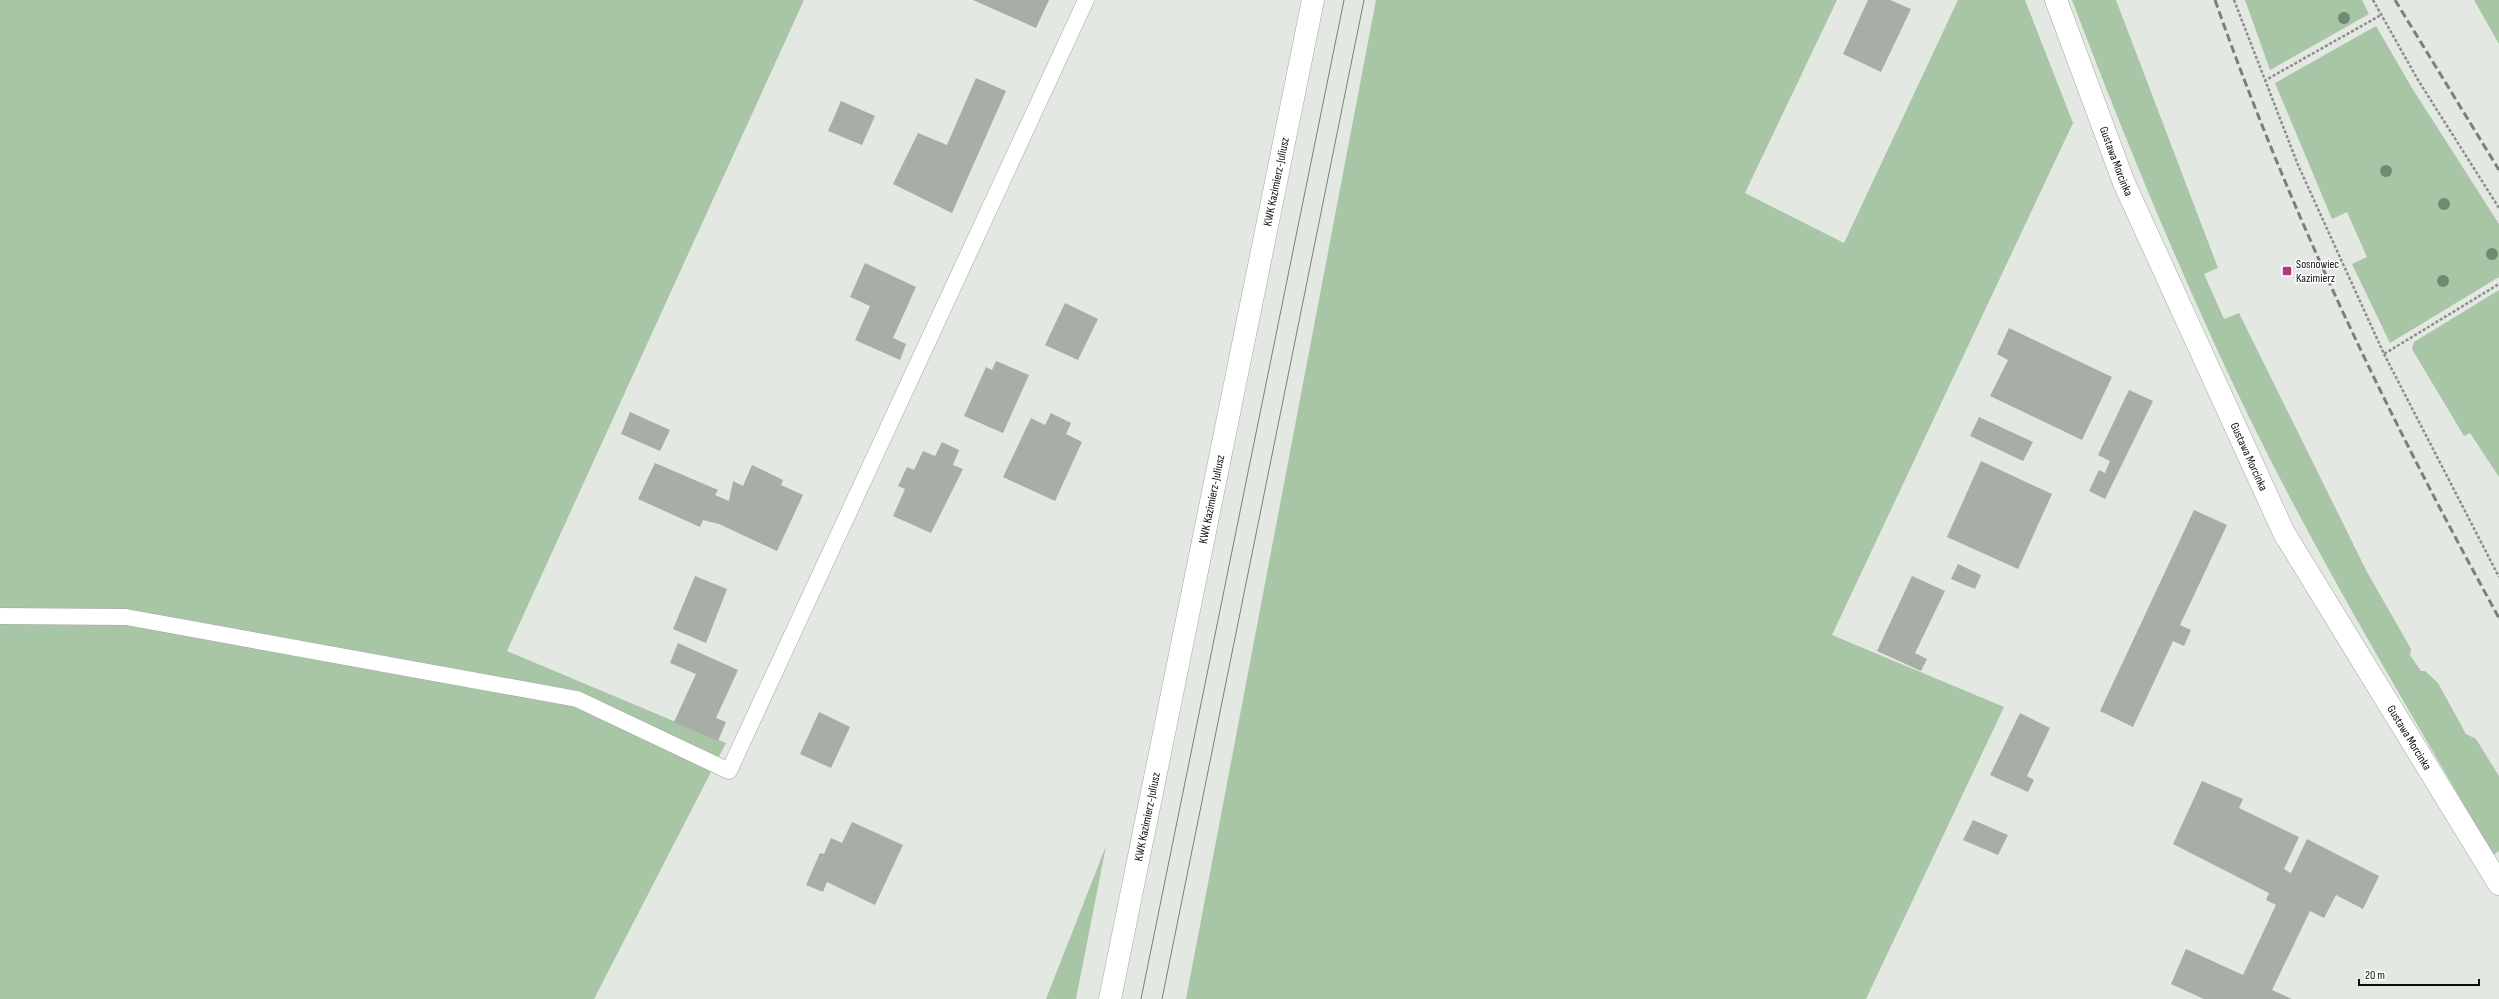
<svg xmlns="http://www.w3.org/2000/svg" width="2499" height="999" viewBox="0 0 2499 999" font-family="'Sofia Sans Condensed',sans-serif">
<rect width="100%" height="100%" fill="#e3e8e2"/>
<!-- green -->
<path fill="#a8c5a6" d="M0,0H804L507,651L726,743L594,999H0Z
M1376,0H1837L1745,193L1844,243L1958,0H2025L2073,123L1832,635L2004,707L1866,999H1186Z
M2072,0H2116L2218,268L2204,274L2224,319L2239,313L2367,572L2411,649L2410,655L2421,671H2425L2438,683L2466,734L2476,739L2499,776V851L2493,855C2410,711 2323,568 2250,419C2184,283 2126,142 2072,0Z
M2245,0H2362L2369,14L2270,70Z
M2474,0H2499V44Z
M2376,26L2412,88L2499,224V277L2390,343L2352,264L2367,257L2347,212L2332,219L2275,83Z
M2499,290V477L2470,433L2464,436L2412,349L2414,342Z
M1106,846L1076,999H1046Z"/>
<!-- building -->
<path fill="#a8ada8" d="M973,0H1049L1036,28Z
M1868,0H1890L1911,9L1881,72L1843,54Z
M976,78L1006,91L952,213L893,184L918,133L947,145Z
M841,101L875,116L862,145L828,131Z
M865,263L916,287L893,338L906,344L900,360L855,340L870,306L850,297Z
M1065,303L1098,319L1078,360L1045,345Z
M2009,328L2112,377L2082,440L1990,396L2008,360L1997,354Z
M996,361L1029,375L1003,433L964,416L986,367L992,370Z
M2129,390L2153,401L2105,499L2089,491L2099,470L2105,473L2110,461L2098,455Z
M630,412L670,430L660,451L621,434Z
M1051,413L1071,423L1066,434L1082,442L1055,501L1003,477L1031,418L1045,425Z
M1979,417L2033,442L2023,461L1970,436Z
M942,442L959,450L953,465L963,469L931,533L893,516L905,489L898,486L907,467L914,470L923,451L935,456Z
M1981,461L2052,494L2018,569L1947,537Z
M655,463L718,490L715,495L729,501L733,481L743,486L752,465L783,480L781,485L803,495L777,551L719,524L703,520L700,527L638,499Z
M2194,510L2227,525L2180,625L2191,630L2184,646L2173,641L2133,727L2100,711Z
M1958,564L1981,575L1975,589L1951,579Z
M695,576L727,589L706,643L673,629Z
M1912,576L1945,591L1915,653L1927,659L1921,671L1877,651Z
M678,643L738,670L716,718L726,722L718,741L674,722L696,674L670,663Z
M819,712L850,727L831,768L800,754Z
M2020,713L2050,728L2027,776L2034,780L2028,792L1990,775Z
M2202,781L2243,799L2239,808L2299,837L2284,869L2291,873L2307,839L2379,876L2363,909L2336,895L2324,918L2310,911L2272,990L2292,999H2204L2171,984L2186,949L2243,975L2276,905L2266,900L2269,893L2173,844Z
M1973,820L2008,835L1998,855L1963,840Z
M852,822L903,845L875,905L827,882L823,892L806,885L820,853L824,854L831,838L842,843Z"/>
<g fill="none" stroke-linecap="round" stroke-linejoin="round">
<!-- lane casing -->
<g stroke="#a2a7a1" stroke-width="17">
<path id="lane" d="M0,616L126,617L577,699L729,771L1086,0"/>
</g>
<!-- street casing -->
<g stroke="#a2a7a1" stroke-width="23">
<g id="street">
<path id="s1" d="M2056,0L2124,183L2284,533L2499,884"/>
</g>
</g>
<!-- secondary casing -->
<g stroke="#a2a7a1" stroke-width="23">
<g id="secondary">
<path id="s2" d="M1110,999L1313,0"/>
</g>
</g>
<!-- path -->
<path stroke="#8b8f8a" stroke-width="2.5" stroke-dasharray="3 2" stroke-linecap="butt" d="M2234,0L2298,165L2384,354L2499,284
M2373,0L2418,80L2499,208
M2264,81L2381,15
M2384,354L2499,577"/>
<!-- lane -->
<use href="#lane" stroke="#fff" stroke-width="16"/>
<!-- street -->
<use href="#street" stroke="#fff" stroke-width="22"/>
<!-- secondary -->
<use href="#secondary" stroke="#fff" stroke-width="22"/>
<!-- tram -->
<path stroke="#7c7f7b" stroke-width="1" d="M1141,999L1344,0
M1162,999L1364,0"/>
<!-- rail -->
<path stroke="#7c7f7b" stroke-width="3" stroke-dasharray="8 4" stroke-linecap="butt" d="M2215,0C2291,216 2389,418 2499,618
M2395,0L2499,170"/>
</g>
<!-- trees -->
<g fill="#708a71">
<circle cx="2344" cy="18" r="6"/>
<circle cx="2386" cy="171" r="6"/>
<circle cx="2444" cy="204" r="6"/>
<circle cx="2492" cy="254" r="6"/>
<circle cx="2443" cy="281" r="6"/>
</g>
<!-- markers -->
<rect fill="#b93478" stroke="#fff" stroke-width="1.5" x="2282" y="266" width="10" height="10" rx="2"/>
<g text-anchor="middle" stroke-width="3" stroke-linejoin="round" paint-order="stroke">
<!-- street labels -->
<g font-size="12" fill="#0d0f0d" stroke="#fff">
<text dy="4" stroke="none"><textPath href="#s1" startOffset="172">Gustawa Morcinka</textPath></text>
<text dy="4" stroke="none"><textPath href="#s2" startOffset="834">KWK Kazimierz-Juliusz</textPath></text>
<text dy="4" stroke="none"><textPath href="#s1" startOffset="496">Gustawa Morcinka</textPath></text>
<text dy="4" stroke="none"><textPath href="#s2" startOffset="510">KWK Kazimierz-Juliusz</textPath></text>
<text dy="4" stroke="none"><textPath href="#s1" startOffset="820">Gustawa Morcinka</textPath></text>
<text dy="4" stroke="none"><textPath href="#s2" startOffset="186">KWK Kazimierz-Juliusz</textPath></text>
</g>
<!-- poi labels -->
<g font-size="12" fill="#0d0f0d" stroke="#fff" text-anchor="start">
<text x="2296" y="268">Sosnowiec<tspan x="2296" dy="14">Kazimierz</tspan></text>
</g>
</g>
<!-- scale -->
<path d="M2359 979v6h120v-6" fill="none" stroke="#0d0f0d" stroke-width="2"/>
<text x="2365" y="979" font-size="12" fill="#0d0f0d" stroke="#ffffff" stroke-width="3" paint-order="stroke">20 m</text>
</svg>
